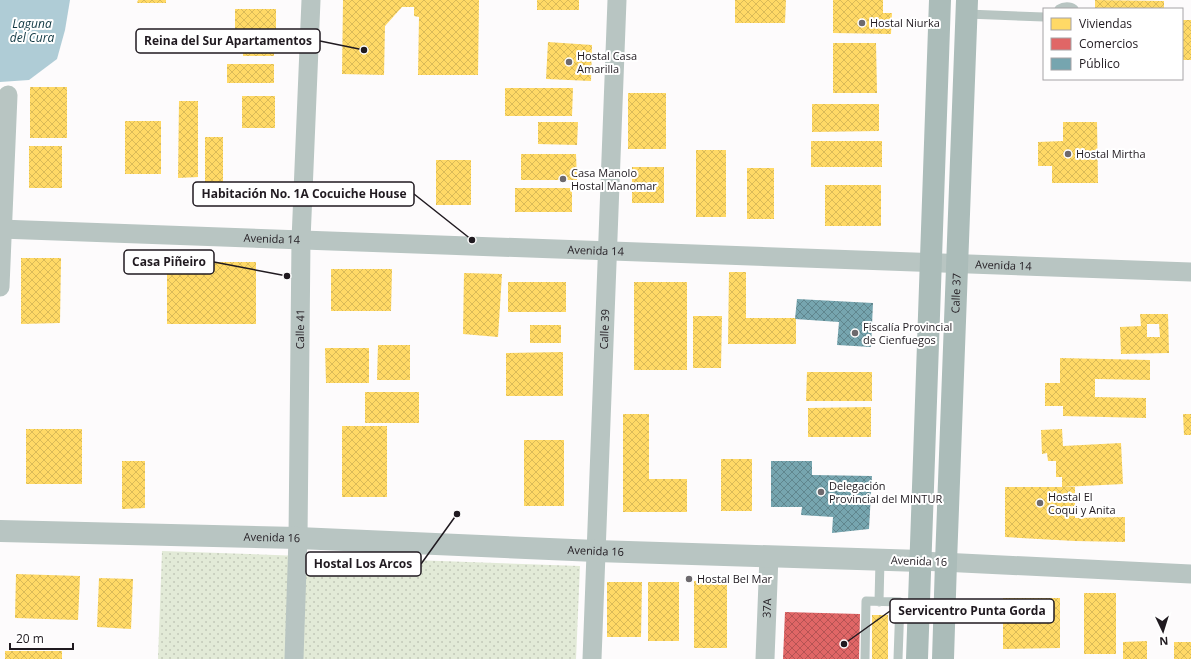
<svg xmlns="http://www.w3.org/2000/svg" width="1191" height="659" viewBox="0 0 1191 659" font-family="'Open Sans',sans-serif">
<defs>
<pattern id="grass-dots" width="8" height="8" patternUnits="userSpaceOnUse"><rect width="8" height="8" fill="#e2ead7"/><path d="M2 2h.1M6 6h.1" fill="none" stroke="#c2c8b8" stroke-width="1.8" stroke-linecap="round"/></pattern>
<pattern id="homes-cross-hatch" width="8" height="8" patternUnits="userSpaceOnUse"><rect width="8" height="8" fill="#ffd966"/><path d="M0 0l8 8M0 8l8-8" fill="none" stroke="#daba58"/></pattern>
<pattern id="shops-cross-hatch" width="8" height="8" patternUnits="userSpaceOnUse"><rect width="8" height="8" fill="#e06666"/><path d="M0 0l8 8M0 8l8-8" fill="none" stroke="#b55354"/></pattern>
<pattern id="public-cross-hatch" width="8" height="8" patternUnits="userSpaceOnUse"><rect width="8" height="8" fill="#76a5af"/><path d="M0 0l8 8M0 8l8-8" fill="none" stroke="#60868e"/></pattern>
</defs>
<rect width="100%" height="100%" fill="#fdfbfc"/>
<!-- grass -->
<path fill="url(#grass-dots)" d="M162,551L580,566L576,659H158Z"/>
<!-- water -->
<path fill="#afccd6" d="M0,0H70L65,30L57,59L29,80L0,82Z"/>
<!-- homes -->
<path fill="url(#homes-cross-hatch)" fill-rule="evenodd" d="M138,0H166V3H137Z
M343,0H479L478,75H418L419,17L414,16V7H402L385,26L384,75L342,74Z
M537,0H579V10H537Z
M735,0H786L785,23H735Z
M833,0H883V13H892L891,34L833,33Z
M1095,0L1164,1V9H1095Z
M235,9H276V30H235Z
M1182,20H1191V60H1182Z
M243,39H274V56H243Z
M548,42L592,45L591,81L546,79Z
M833,43H876L877,93H833Z
M227,64H274V83H227Z
M30,87H67V138H30Z
M505,88H573L572,116H505Z
M628,93H666V149H628Z
M242,96H275V128H242Z
M179,101H198V177L178,178Z
M812,104H879V131L812,132Z
M125,121H161V174H125Z
M538,122H578L577,145L538,144Z
M1063,122H1097L1098,183H1052V166H1038V142L1063,141Z
M205,137H223V192H205Z
M811,141H882V167H811Z
M29,146H62V188H29Z
M696,150H726V217H696Z
M521,154H576L577,180H521Z
M436,160H471V205H436Z
M632,167H664V203H632Z
M747,168H774V219H747Z
M825,185H881V226H825Z
M515,188H572V212H515Z
M21,258H61L60,323L21,324Z
M167,262H256V324H167Z
M331,269H392L391,311H331Z
M729,272H746V318H796V344H728Z
M464,273L502,274L498,337L463,334Z
M508,282H566V312H508Z
M634,282H687V370H634Z
M1140,314H1168L1169,353L1121,354L1120,327L1141,326ZM1147,324H1159L1160,337H1147Z
M693,316H722L721,368H693Z
M530,325H561V343H530Z
M378,345H410V380H377Z
M325,348H369V383H326Z
M563,352V396H506V353Z
M1060,358L1150,360V380L1095,379V397L1146,398V418L1063,416V406H1045V383H1060Z
M807,372H872V401H806Z
M365,392H419V423H365Z
M871,407V437H808V408Z
M623,414H649V479H687V512H623Z
M1183,414H1191V435H1184Z
M342,426H387V497H342Z
M26,429H82V484H26Z
M1062,429L1063,446L1121,443L1123,484L1062,487V477H1056V461H1048L1047,453L1042,454L1041,430Z
M524,440H564V506H524Z
M721,459H752V511H721Z
M122,461H145V508L122,509Z
M1005,487H1075V518L1125,517V542L1075,541L1005,537Z
M16,574L80,576L78,620L15,618Z
M99,578L133,579L131,629L97,627Z
M694,581L727,582V648H694Z
M607,582H642L641,637H607Z
M648,582H679V641H648Z
M1084,593H1116V654H1084Z
M1003,598H1060V648L1003,649Z
M872,615H888V659H872Z
M1147,641V659H1123V642Z
M1174,642H1191V659H1174Z
M5,651H62V659H5Z"/>
<!-- shops -->
<path fill="url(#shops-cross-hatch)" d="M785,612L860,614L859,659H783Z"/>
<!-- public -->
<path fill="url(#public-cross-hatch)" d="M797,299L873,303L871,347L837,345L839,322L795,319Z
M771,461H812V475L872,476L869,529L832,533L833,517L801,515L802,507H771Z"/>
<g fill="none" stroke-linecap="round" stroke-linejoin="round">
<!-- service -->
<path stroke="#b8c5c2" stroke-width="9" d="M1059,9C1064,6 1070,6 1074,9
M967,14L1044,17
M879,602L880,560
M865,659L866,601L900,602L898,659"/>
<!-- minor -->
<g stroke="#b8c5c2" stroke-width="19">
<path id="s1" d="M0,229L1191,272"/>
<path d="M0,287L8,95"/>
<path d="M921,561L1191,574"/>
<path id="s2" d="M294,659L298,538L301,240L311,0"/>
<path id="s3" d="M592,659L617,0"/>
<path id="s4" d="M765,659L769,556"/>
</g>
<!-- tertiary -->
<path stroke="#b8c5c2" stroke-width="22" id="s5" d="M0,531L298,538L596,551L921,561"/>
<!-- primary -->
<g stroke="#abbcb9" stroke-width="22">
<path d="M917,659L940,0"/>
<path id="s6" d="M943,659L946,562L967,0"/>
</g>
</g>
<!-- markers -->
<g fill="#6d696d" stroke="#fff" stroke-width="1.5">
<circle cx="862" cy="23" r="4"/>
<circle cx="569" cy="62" r="4"/>
<circle cx="1068" cy="154" r="4"/>
<circle cx="563" cy="179" r="4"/>
<circle cx="855" cy="333" r="4"/>
<circle cx="821" cy="492" r="4"/>
<circle cx="1040" cy="503" r="4"/>
<circle cx="689" cy="579" r="4"/>
</g>
<g text-anchor="middle" stroke-width="4" stroke-linejoin="round" paint-order="stroke">
<!-- poi labels -->
<g font-size="11" fill="#201a20" stroke="#fff" text-anchor="start">
<text x="870" y="27">Hostal Niurka</text>
<text x="577" y="60">Hostal Casa<tspan x="577" dy="13">Amarilla</tspan></text>
<text x="1076" y="158">Hostal Mirtha</text>
<text x="571" y="177">Casa Manolo<tspan x="571" dy="13">Hostal Manomar</tspan></text>
<text x="863" y="331">Fiscalía Provincial<tspan x="863" dy="13">de Cienfuegos</tspan></text>
<text x="829" y="490">Delegación<tspan x="829" dy="13">Provincial del MINTUR</tspan></text>
<text x="1048" y="501">Hostal El<tspan x="1048" dy="13">Coqui y Anita</tspan></text>
<text x="697" y="583">Hostal Bel Mar</text>
</g>
<!-- street labels -->
<g font-size="11" fill="#201a20" stroke="#fff">
<text dy="4" stroke="none"><textPath href="#s1" startOffset="272">Avenida 14</textPath></text>
<text dy="4" stroke="none"><textPath href="#s1" startOffset="596">Avenida 14</textPath></text>
<text dy="4" stroke="none"><textPath href="#s1" startOffset="1004">Avenida 14</textPath></text>
<text dy="4" stroke="none"><textPath href="#s6" startOffset="366">Calle 37</textPath></text>
<text dy="4" stroke="none"><textPath href="#s2" startOffset="330">Calle 41</textPath></text>
<text dy="4" stroke="none"><textPath href="#s3" startOffset="330">Calle 39</textPath></text>
<text dy="4" stroke="none"><textPath href="#s5" startOffset="272">Avenida 16</textPath></text>
<text dy="4" stroke="none"><textPath href="#s5" startOffset="596">Avenida 16</textPath></text>
<text transform="translate(919 561) rotate(2)" y="4">Avenida 16</text>
<text dy="4" stroke="none"><textPath href="#s4" startOffset="51">37A</textPath></text>
</g>
<!-- water labels -->
<g font-size="12" font-style="italic" fill="#0e3641" stroke="#fff">
<text x="32" y="28">Laguna<tspan x="32" dy="14">del Cura</tspan></text>
</g>
</g>
<!-- callouts -->
<path fill="none" stroke="#201a20" stroke-width="1.5" d="M364 50L320 41M472 240L414 194M287 276L214 262M457 514L421 564M844 644L890 611"/>
<g fill="#201a20" stroke="#fff" stroke-width="1.5">
<circle cx="364" cy="50" r="4"/>
<circle cx="472" cy="240" r="4"/>
<circle cx="287" cy="276" r="4"/>
<circle cx="457" cy="514" r="4"/>
<circle cx="844" cy="644" r="4"/>
</g>
<g fill="#fff" stroke="#201a20" stroke-width="1.5">
<rect x="136" y="29" width="184" height="24" rx="4"/>
<rect x="193" y="182" width="221" height="24" rx="4"/>
<rect x="124" y="250" width="90" height="24" rx="4"/>
<rect x="306" y="552" width="115" height="24" rx="4"/>
<rect x="890" y="599" width="164" height="24" rx="4"/>
</g>
<g font-size="12" text-anchor="middle" font-weight="bold" fill="#201a20">
<text x="228" y="45">Reina del Sur Apartamentos</text>
<text x="304" y="198">Habitación No. 1A Cocuiche House</text>
<text x="169" y="266">Casa Piñeiro</text>
<text x="363" y="568">Hostal Los Arcos</text>
<text x="972" y="615">Servicentro Punta Gorda</text>
</g>
<!-- legend -->
<rect x="1043" y="8" width="140" height="72" fill="#ffffff" stroke="#a6a3a6"/>
<rect x="1051" y="18" width="20" height="12" fill="#ffd966" stroke="#a6a3a6"/>
<text x="1079" y="28" font-size="12" fill="#201a20">Viviendas</text>
<rect x="1051" y="38" width="20" height="12" fill="#e06666" stroke="#a6a3a6"/>
<text x="1079" y="48" font-size="12" fill="#201a20">Comercios</text>
<rect x="1051" y="58" width="20" height="12" fill="#76a5af" stroke="#a6a3a6"/>
<text x="1079" y="68" font-size="12" fill="#201a20">Público</text>
<!-- north arrow -->
<g transform="translate(1163 631) rotate(176)" stroke="#ffffff" stroke-width="3" paint-order="stroke">
<path d="M0-3L7 15L0 10L-7 15Z" fill="#201a20"/>
<text y="-6" font-size="11" font-weight="bold" text-anchor="middle" fill="#201a20">N</text>
</g>
<!-- scale -->
<path d="M10 643v6h63v-6" fill="none" stroke="#201a20" stroke-width="2"/>
<text x="16" y="643" font-size="12" fill="#201a20" stroke="#ffffff" stroke-width="3" paint-order="stroke">20 m</text>
</svg>
